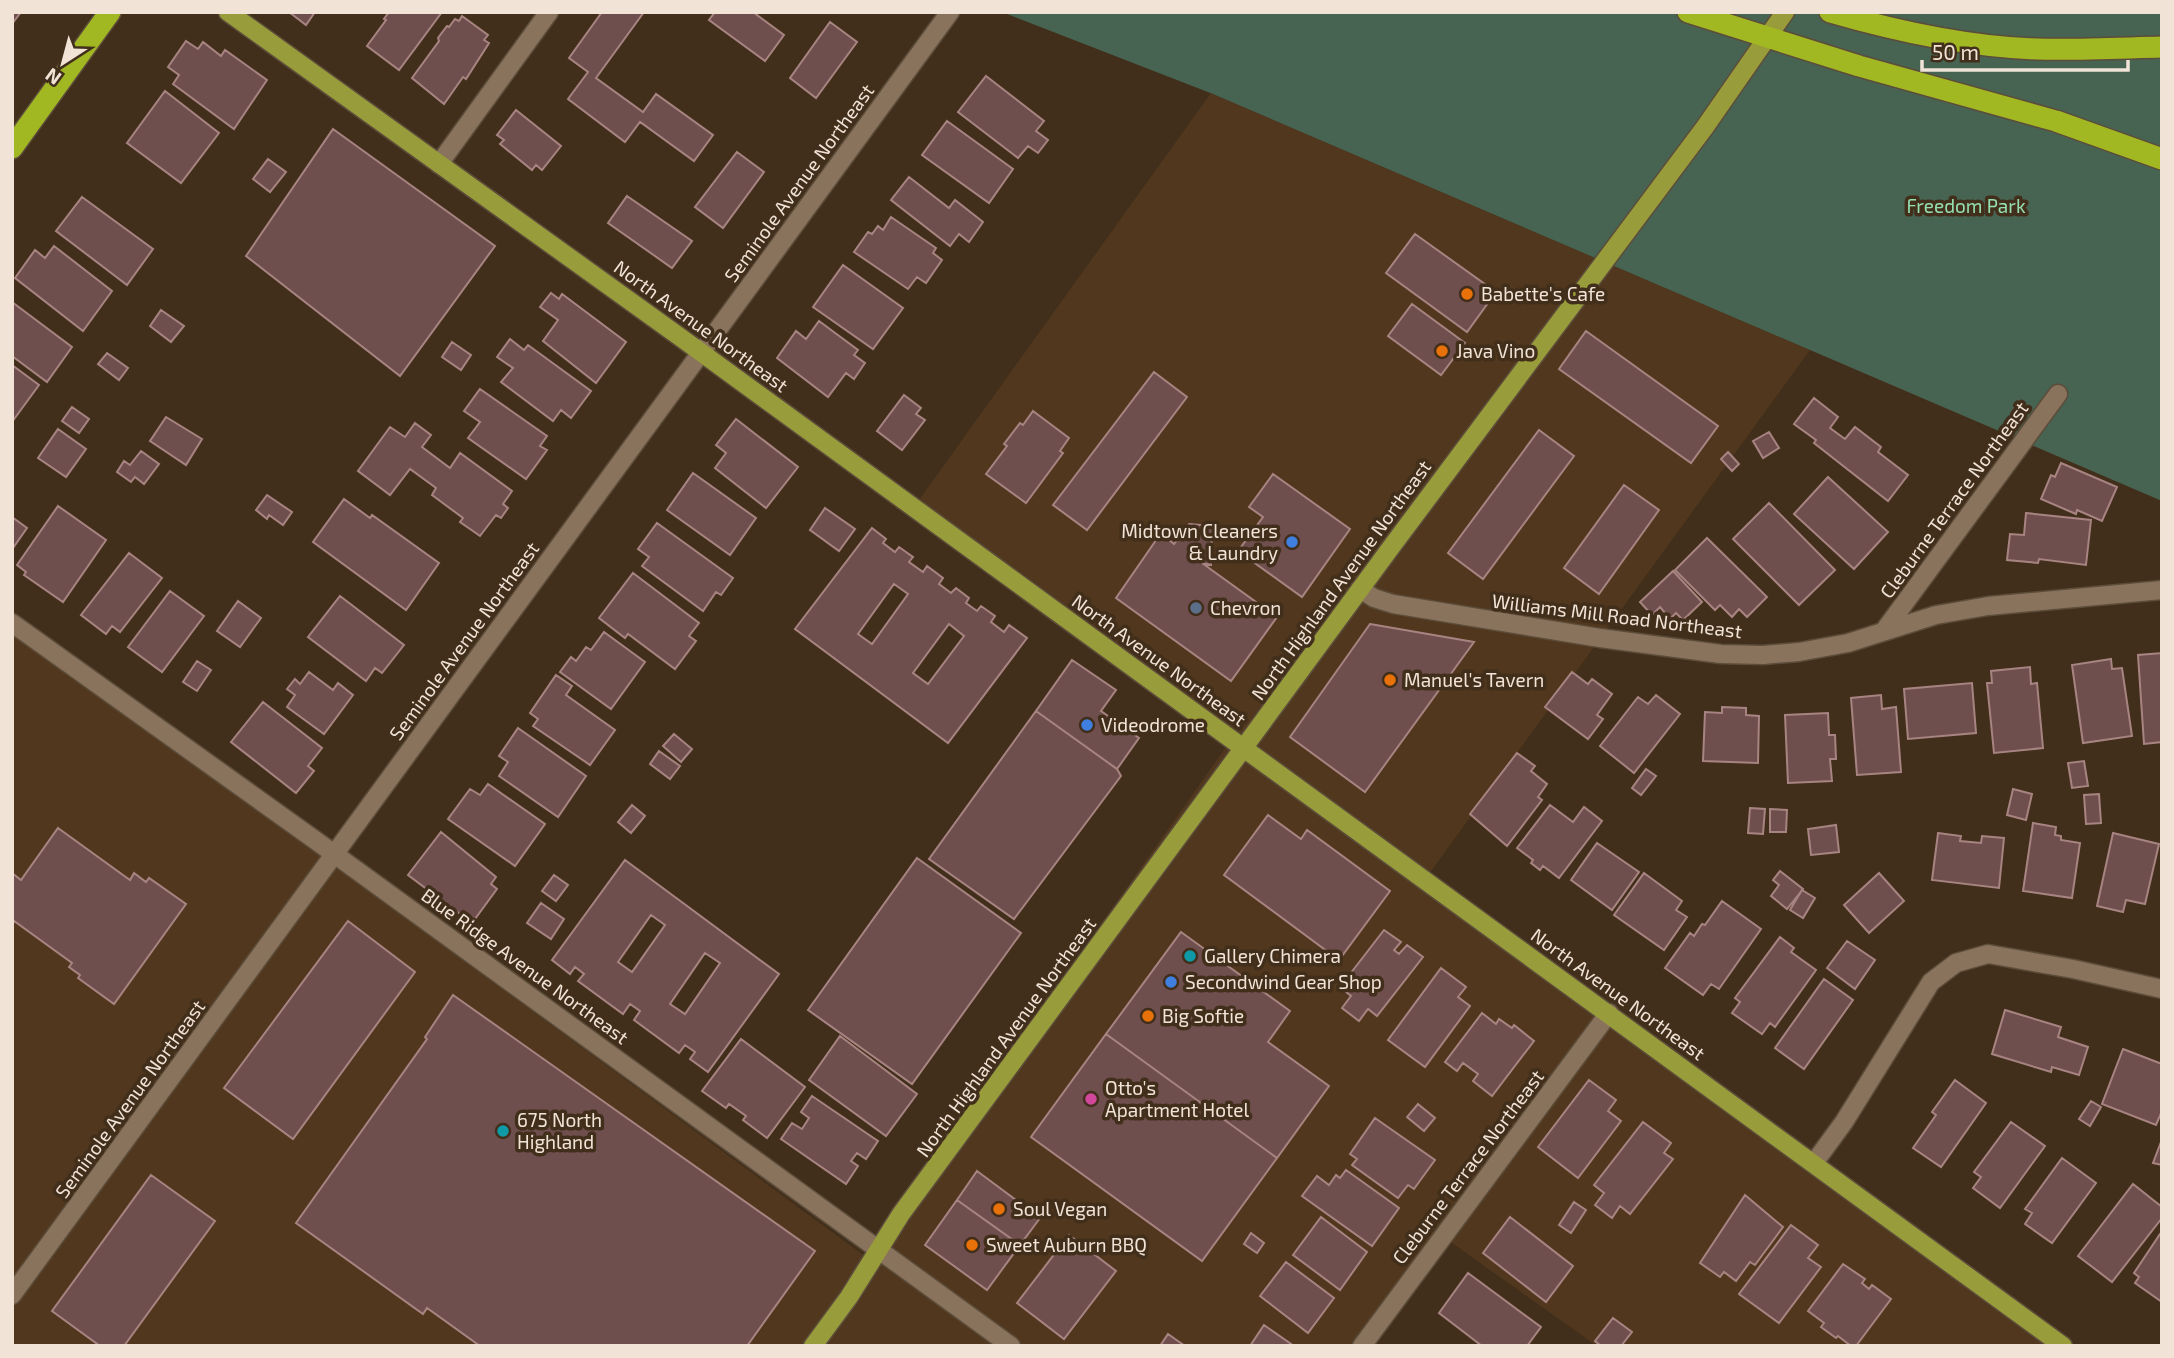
<svg xmlns="http://www.w3.org/2000/svg" width="2174" height="1358" viewBox="0 0 2174 1358" font-family="'Exo 2',sans-serif">
<rect width="100%" height="100%" fill="#422f1b"/>
<!-- built -->
<path fill="#50371d" d="M1211,93L1810,350L1429,874L2063,1346H1597L1445,1238L1367,1346H12V628L866,1257L1231,740L914,507Z"/>
<!-- green -->
<path fill="#476452" d="M1002,12H2162V501L1213,94Z"/>
<!-- building -->
<path fill="#6f4f4e" stroke="#a78481" stroke-width="2" fill-rule="evenodd" d="M12,12H21L12,24Z
M289,12H315L306,25Z
M389,12H442L399,70L367,46L386,20L384,19Z
M602,12H644L596,78L643,112L656,94L713,135L694,161L640,122L625,142L568,99L588,72L569,58Z
M715,12H753L784,35L765,61L709,20Z
M462,16L488,35L484,40L489,43L466,79L463,77L444,104L412,78L439,41L438,38L447,26L449,27L455,19L459,21Z
M830,22L857,42L816,98L790,78Z
M186,41L198,49L203,42L221,56L225,50L267,80L234,129L173,84L179,75L168,67Z
M986,76L1044,121L1036,131L1048,140L1038,153L1028,146L1018,158L958,112Z
M165,91L219,133L181,183L127,143Z
M516,110L561,146L542,170L536,165L532,170L500,144L504,140L497,135Z
M947,121L1013,169L989,203L922,155Z
M333,129L495,246L400,376L246,256Z
M737,152L764,172L723,228L695,207Z
M268,159L286,172L270,192L253,179Z
M909,177L949,208L955,200L983,222L969,242L959,234L950,246L891,200Z
M627,196L692,241L672,268L608,223Z
M82,197L153,249L127,285L56,231Z
M891,217L936,248L933,253L942,260L926,283L917,277L908,289L854,252L868,232L872,234L878,226L883,230Z
M1415,234L1496,292L1467,332L1386,273Z
M54,246L112,291L83,331L15,278L35,250L45,258Z
M843,265L903,308L873,349L813,307Z
M551,293L559,299L562,294L626,342L596,383L543,341L558,320L540,307Z
M12,302L72,347L47,382L12,356Z
M1412,304L1465,343L1441,375L1388,336Z
M161,310L184,326L171,342L150,326Z
M819,321L858,350L854,355L865,363L854,379L846,373L828,397L777,358L796,331L806,339Z
M1586,331L1718,426L1691,463L1559,369Z
M510,339L524,350L528,345L591,391L571,418L561,410L553,421L501,382L513,368L497,357Z
M452,342L471,355L461,370L442,357Z
M107,353L128,368L119,380L98,364Z
M12,365L39,385L12,422Z
M1154,372L1187,397L1087,530L1053,505Z
M480,389L547,436L540,446L547,450L526,479L468,438L480,422L464,411Z
M904,395L921,408L916,414L925,420L902,450L877,431Z
M1814,398L1838,417L1830,428L1845,439L1855,427L1881,447L1878,452L1908,475L1888,501L1814,443L1816,440L1794,424Z
M72,407L89,419L79,433L62,421Z
M1033,411L1069,438L1060,451L1063,453L1026,503L986,474L1007,446L1004,444L1020,423L1023,425Z
M166,417L202,439L186,465L150,441Z
M736,419L798,467L766,508L715,468L726,453L716,445Z
M415,423L431,435L422,447L450,468L460,453L512,491L503,504L508,508L501,518L496,515L480,536L460,522L463,518L432,495L436,488L410,469L390,495L358,471L390,427L405,437Z
M58,429L86,449L66,477L38,458Z
M1539,430L1574,456L1483,579L1448,553Z
M1769,432L1779,448L1763,458L1753,441Z
M141,451L159,464L144,484L135,477L131,482L117,472L124,461L130,465Z
M1728,452L1739,464L1732,471L1721,459Z
M2061,463L2117,487L2102,521L2077,510L2076,514L2041,499L2051,475L2055,477Z
M693,473L756,518L730,555L667,510Z
M1273,474L1350,529L1302,597L1238,551L1263,517L1249,507Z
M1828,477L1888,532L1854,569L1794,514Z
M1624,485L1659,510L1599,594L1564,568Z
M267,495L292,512L283,525L269,515L267,519L256,510Z
M344,499L370,518L372,515L439,563L406,610L313,542Z
M1769,503L1835,570L1799,605L1733,539Z
M58,506L106,540L63,602L24,575L26,572L17,565Z
M825,508L855,529L839,551L810,530Z
M2026,513L2091,520L2086,565L2039,559L2038,563L2007,560L2010,534L2024,535Z
M12,517L27,528L13,548H12Z
M657,523L733,578L721,595L716,592L703,611L642,566L649,557L638,549Z
M1189,524L1212,526L1211,565L1202,563L1277,617L1231,681L1116,598L1161,533L1174,544Z
M872,528L886,539L883,543L895,552L899,547L913,557L909,562L923,572L927,566L943,578L939,584L951,593L956,588L969,598L966,603L977,611L981,606L995,616L991,622L1004,632L1009,625L1027,638L948,743L795,629ZM894,584L908,594L872,644L858,634ZM949,624L964,636L928,684L913,673Z
M1707,538L1767,597L1747,617L1739,609L1732,617L1720,605L1715,610L1675,570Z
M129,553L162,578L120,632L112,626L106,634L81,615Z
M1673,571L1702,602L1683,620L1676,613L1670,619L1660,607L1652,615L1640,602Z
M633,573L699,623L689,636L696,641L675,669L628,634L625,638L599,618Z
M170,591L204,616L162,672L128,647Z
M340,596L404,645L382,673L375,668L366,681L308,637Z
M238,601L261,618L240,647L217,631Z
M1370,624L1474,642L1365,792L1290,737Z
M604,632L645,662L611,709L560,672L571,657L576,661L586,647L591,650Z
M2162,653V742L2144,744L2138,655Z
M2111,659L2112,669L2122,668L2132,736L2083,743L2072,665Z
M1072,660L1116,690L1101,711L1139,738L1117,769L1036,711Z
M197,661L211,670L197,691L183,682Z
M2030,667L2031,684L2037,683L2043,748L1994,753L1987,683H1992L1991,671Z
M309,672L333,690L338,683L353,695L324,734L287,707L295,695L287,689L295,679L300,684Z
M1572,672L1588,684L1592,679L1612,694L1597,715L1603,719L1588,739L1545,707Z
M556,675L572,686L566,695L615,730L590,765L533,726L538,719L530,713Z
M1972,683L1976,733L1908,739L1904,689Z
M1656,695L1680,714L1634,773L1600,746L1638,697L1648,704Z
M1881,695L1882,709L1896,707L1901,772L1857,775L1851,698Z
M263,702L322,748L308,766L314,771L296,793L231,742Z
M1722,707L1746,708V715L1759,716L1758,763L1703,761L1705,712L1722,713Z
M1036,711L1117,769L1121,776L1014,919L929,859Z
M1828,713L1829,735H1835L1836,759H1830L1832,781L1788,783L1785,715Z
M518,728L586,776L558,817L499,776L508,762L499,756Z
M674,734L692,749L681,762L663,746Z
M659,751L680,766L670,779L650,764Z
M1517,753L1535,766L1531,771L1547,784L1538,797L1542,800L1507,846L1470,814Z
M2084,761L2088,786L2072,788L2068,763Z
M1646,769L1656,776L1641,795L1632,788Z
M488,784L545,824L515,866L448,819L470,789L480,795Z
M2013,789L2032,794L2026,820L2007,815Z
M2099,794L2101,823L2086,824L2084,795Z
M632,805L645,816L631,833L618,822Z
M1550,805L1573,822L1584,807L1602,821L1559,878L1543,866L1540,870L1531,863L1533,860L1517,848Z
M1750,808L1765,809L1763,834L1748,833Z
M1770,809L1787,810L1786,832H1770Z
M1268,815L1301,839L1307,830L1390,891L1339,960L1224,875Z
M2033,823L2056,827L2055,835L2061,836V840L2080,843L2072,898L2023,891Z
M1836,825L1839,852L1811,855L1808,829Z
M58,828L130,880L134,873L146,882L149,878L186,904L114,1004L78,978L80,975L69,967L72,963L14,921L12,924V873L21,880Z
M441,832L496,877L491,884L497,889L472,923L408,875Z
M1938,833L1961,836L1960,841L1981,843L1982,836L2004,838L1999,888L1932,880Z
M2113,833L2159,844L2145,904L2126,900L2123,912L2097,906Z
M1597,843L1639,872L1612,910L1571,880Z
M917,858L1021,933L912,1084L808,1010Z
M625,860L779,974L708,1072L690,1059L695,1052L685,1045L679,1053L634,1020L640,1011L630,1004L623,1014L578,981L584,974L575,967L570,974L552,960ZM651,915L665,925L632,972L618,962ZM705,953L720,963L685,1014L670,1004Z
M1780,871L1803,889L1787,909L1771,896L1779,885L1773,880Z
M1644,873L1682,901L1676,910L1687,917L1664,950L1614,915Z
M1879,873L1904,901L1869,933L1844,905Z
M554,875L568,885L556,901L542,891Z
M1802,890L1815,898L1803,918L1790,910Z
M1722,901L1761,929L1719,989L1711,984L1703,995L1665,968L1690,933L1694,936L1702,924L1705,925Z
M541,903L564,919L551,939L527,923Z
M348,921L415,972L293,1139L224,1088Z
M1384,930L1401,942L1394,950L1399,954L1407,945L1423,957L1377,1016L1368,1009L1359,1021L1342,1008L1351,996L1340,987Z
M1181,932L1290,1011L1268,1042L1329,1086L1277,1158L1106,1034Z
M1780,937L1794,948L1791,952L1816,970L1775,1027L1770,1023L1762,1034L1732,1013L1740,1002L1735,998Z
M1847,941L1875,960L1855,989L1827,968Z
M1441,968L1466,987L1458,997L1470,1006L1425,1067L1388,1040Z
M1824,979L1853,1000L1804,1069L1775,1048Z
M453,995L815,1251L747,1346H480L427,1308L423,1314L296,1223L427,1039L425,1037Z
M2005,1010L2061,1027L2058,1037L2088,1047L2079,1075L2052,1067L2051,1072L1992,1054Z
M1482,1013L1496,1024L1499,1019L1512,1028L1514,1025L1534,1041L1492,1096L1473,1081L1478,1074L1463,1063L1457,1071L1445,1062Z
M1106,1034L1277,1158L1202,1261L1031,1137Z
M840,1036L917,1094L886,1136L809,1080Z
M741,1039L805,1087L767,1138L743,1120L746,1116L729,1104L726,1108L702,1091Z
M2123,1049L2162,1064V1111L2156,1125L2102,1104Z
M1589,1080L1616,1100L1608,1111L1621,1121L1578,1178L1538,1147Z
M1955,1080L1986,1103L1941,1167L1913,1148L1936,1115L1932,1112Z
M812,1096L878,1141L866,1159L857,1153L851,1161L858,1166L846,1184L781,1139L792,1123L802,1129L809,1118L801,1112Z
M2091,1101L2101,1107L2090,1126L2079,1119Z
M1418,1104L1435,1118L1424,1131L1407,1117Z
M1375,1118L1435,1160L1414,1189L1408,1185L1398,1198L1352,1165L1357,1159L1350,1154Z
M1643,1122L1671,1143L1664,1153L1673,1159L1630,1214L1620,1206L1612,1218L1595,1205L1604,1193L1594,1185Z
M2011,1122L2045,1146L2000,1208L1973,1188L1981,1177L1974,1172Z
M2161,1142H2162V1165L2153,1163Z
M2062,1158L2096,1183L2052,1243L2025,1224L2032,1213L2025,1209Z
M1346,1170L1399,1208L1372,1246L1302,1196L1317,1176L1329,1185L1336,1175L1340,1178Z
M977,1171L1040,1218L1020,1245L957,1200Z
M151,1175L215,1221L124,1346H100L52,1311Z
M2133,1184L2162,1207V1218L2112,1282L2078,1256Z
M1745,1195L1783,1227L1755,1265L1750,1262L1736,1281L1724,1272L1720,1277L1700,1263Z
M957,1200L1020,1245L987,1290L925,1245Z
M1574,1202L1586,1210L1571,1233L1559,1225Z
M1321,1217L1367,1252L1340,1290L1293,1255Z
M1510,1217L1573,1266L1546,1302L1483,1253Z
M1791,1225L1818,1245L1808,1258L1821,1267L1779,1323L1739,1294Z
M1251,1233L1264,1243L1257,1253L1244,1244Z
M2160,1234L2162,1235V1302L2135,1283L2139,1277L2134,1273Z
M1069,1235L1116,1271L1064,1339L1017,1303Z
M1286,1262L1334,1298L1308,1333L1260,1296Z
M1843,1264L1865,1279L1862,1283L1869,1289L1872,1285L1891,1299L1856,1346H1851L1838,1336L1836,1338L1821,1327L1824,1323L1808,1311Z
M1468,1273L1541,1327L1527,1346H1482L1439,1313Z
M1613,1318L1632,1332L1621,1346H1601L1595,1341Z
M1264,1325L1294,1346H1250Z
M1168,1334L1185,1346H1160Z"/>
<g fill="none" stroke-linecap="round" stroke-linejoin="round">
<!-- minor casing -->
<g stroke="#5c4c3a" stroke-width="21">
<path id="minor" d="M439,164L549,12
M1360,589L1374,598L1393,604L1600,638L1721,654L1763,655L1799,652L1848,643L1936,615L1988,606L2162,590
M12,623L315,840L1011,1346
M1884,631L2058,394
M1814,1163L1844,1122L1931,982L1956,963L1988,954L2073,969L2162,989
M12,1295L950,12
M1362,1346L1609,1013"/>
</g>
<!-- major casing -->
<g stroke="#5c4c3a" stroke-width="21">
<path id="major" d="M228,12L680,337L2063,1346
M813,1346L849,1297L901,1214L1389,550L1705,127L1785,12"/>
</g>
<!-- highway casing -->
<g stroke="#5c4c3a" stroke-width="24">
<path id="highway" d="M1688,12L1859,66L2056,121L2162,159
M1830,12C1896,31 1968,47 2037,49C2079,50 2120,48 2162,47
M12,148L110,12"/>
</g>
<!-- minor -->
<use href="#minor" stroke="#8a735d" stroke-width="18"/>
<!-- major -->
<use href="#major" stroke="#989c3a" stroke-width="18"/>
<!-- highway -->
<use href="#highway" stroke="#a2b822" stroke-width="21"/>
</g>
<!-- markers -->
<g fill="#e8710a" stroke="#422f1b" stroke-width="2.5">
<circle cx="1467" cy="294" r="7"/>
<circle cx="1442" cy="351" r="7"/>
<circle cx="1390" cy="680" r="7"/>
<circle cx="1148" cy="1016" r="7"/>
<circle cx="999" cy="1209" r="7"/>
<circle cx="972" cy="1245" r="7"/>
</g>
<g fill="#3f7fe0" stroke="#422f1b" stroke-width="2.5">
<circle cx="1292" cy="542" r="7"/>
<circle cx="1087" cy="725" r="7"/>
<circle cx="1171" cy="982" r="7"/>
</g>
<circle fill="#5c6f8a" stroke="#422f1b" stroke-width="2.5" cx="1196" cy="608" r="7"/>
<g fill="#0f9aa8" stroke="#422f1b" stroke-width="2.5">
<circle cx="1190" cy="956" r="7"/>
<circle cx="503" cy="1131" r="7"/>
</g>
<circle fill="#d1479c" stroke="#422f1b" stroke-width="2.5" cx="1091" cy="1099" r="7"/>
<g text-anchor="middle" stroke-width="7" stroke-linejoin="round" paint-order="stroke">
<!-- street labels -->
<g font-size="19" fill="#f1e4d7" stroke="#422f1b">
<text transform="translate(799 183) rotate(-54)" y="7">Seminole Avenue Northeast</text>
<text transform="translate(701 326) rotate(36)" y="7">North Avenue Northeast</text>
<text transform="translate(1954 500) rotate(-54)" y="7">Cleburne Terrace Northeast</text>
<text transform="translate(1341 580) rotate(-54)" y="7">North Highland Avenue Northeast</text>
<text transform="translate(1617 616) rotate(7)" y="7">Williams Mill Road Northeast</text>
<text transform="translate(464 641) rotate(-54)" y="7">Seminole Avenue Northeast</text>
<text transform="translate(1159 660) rotate(36)" y="7">North Avenue Northeast</text>
<text transform="translate(525 966) rotate(36)" y="7">Blue Ridge Avenue Northeast</text>
<text transform="translate(1618 994) rotate(36)" y="7">North Avenue Northeast</text>
<text transform="translate(1006 1037) rotate(-54)" y="7">North Highland Avenue Northeast</text>
<text transform="translate(130 1099) rotate(-54)" y="7">Seminole Avenue Northeast</text>
<text transform="translate(1468 1167) rotate(-53)" y="7">Cleburne Terrace Northeast</text>
</g>
<!-- park labels -->
<g font-size="19" fill="#94e0b1" stroke="#422f1b">
<text x="1966" y="213">Freedom Park</text>
</g>
<!-- poi labels -->
<g font-size="19" fill="#f1e4d7" stroke="#422f1b" text-anchor="start">
<text x="1481" y="301">Babette's Cafe</text>
<text x="1456" y="358">Java Vino</text>
<text x="1278" y="538" text-anchor="end">Midtown Cleaners<tspan x="1278" dy="22">&amp; Laundry</tspan></text>
<text x="1210" y="615">Chevron</text>
<text x="1404" y="687">Manuel's Tavern</text>
<text x="1101" y="732">Videodrome</text>
<text x="1204" y="963">Gallery Chimera</text>
<text x="1185" y="989">Secondwind Gear Shop</text>
<text x="1162" y="1023">Big Softie</text>
<text x="1105" y="1095">Otto's<tspan x="1105" dy="22">Apartment Hotel</tspan></text>
<text x="517" y="1127">675 North<tspan x="517" dy="22">Highland</tspan></text>
<text x="1013" y="1216">Soul Vegan</text>
<text x="986" y="1252">Sweet Auburn BBQ</text>
</g>
</g>
<!-- border -->
<rect width="2174" height="1358" fill="none" stroke="#f1e4d7" stroke-width="28"/>
<!-- north arrow -->
<g transform="translate(63 63) rotate(216)" stroke="#422f1b" stroke-width="5" paint-order="stroke">
<path d="M0-5L12 26L0 18L-12 26Z" fill="#f1e4d7"/>
<text y="-10" font-size="19" font-weight="bold" text-anchor="middle" fill="#f1e4d7">N</text>
</g>
<!-- scale -->
<path d="M1922 60v10h206v-10" fill="none" stroke="#f1e4d7" stroke-width="3.5"/>
<text x="1932" y="60" font-size="21" fill="#f1e4d7" stroke="#422f1b" stroke-width="5" paint-order="stroke">50 m</text>
</svg>
